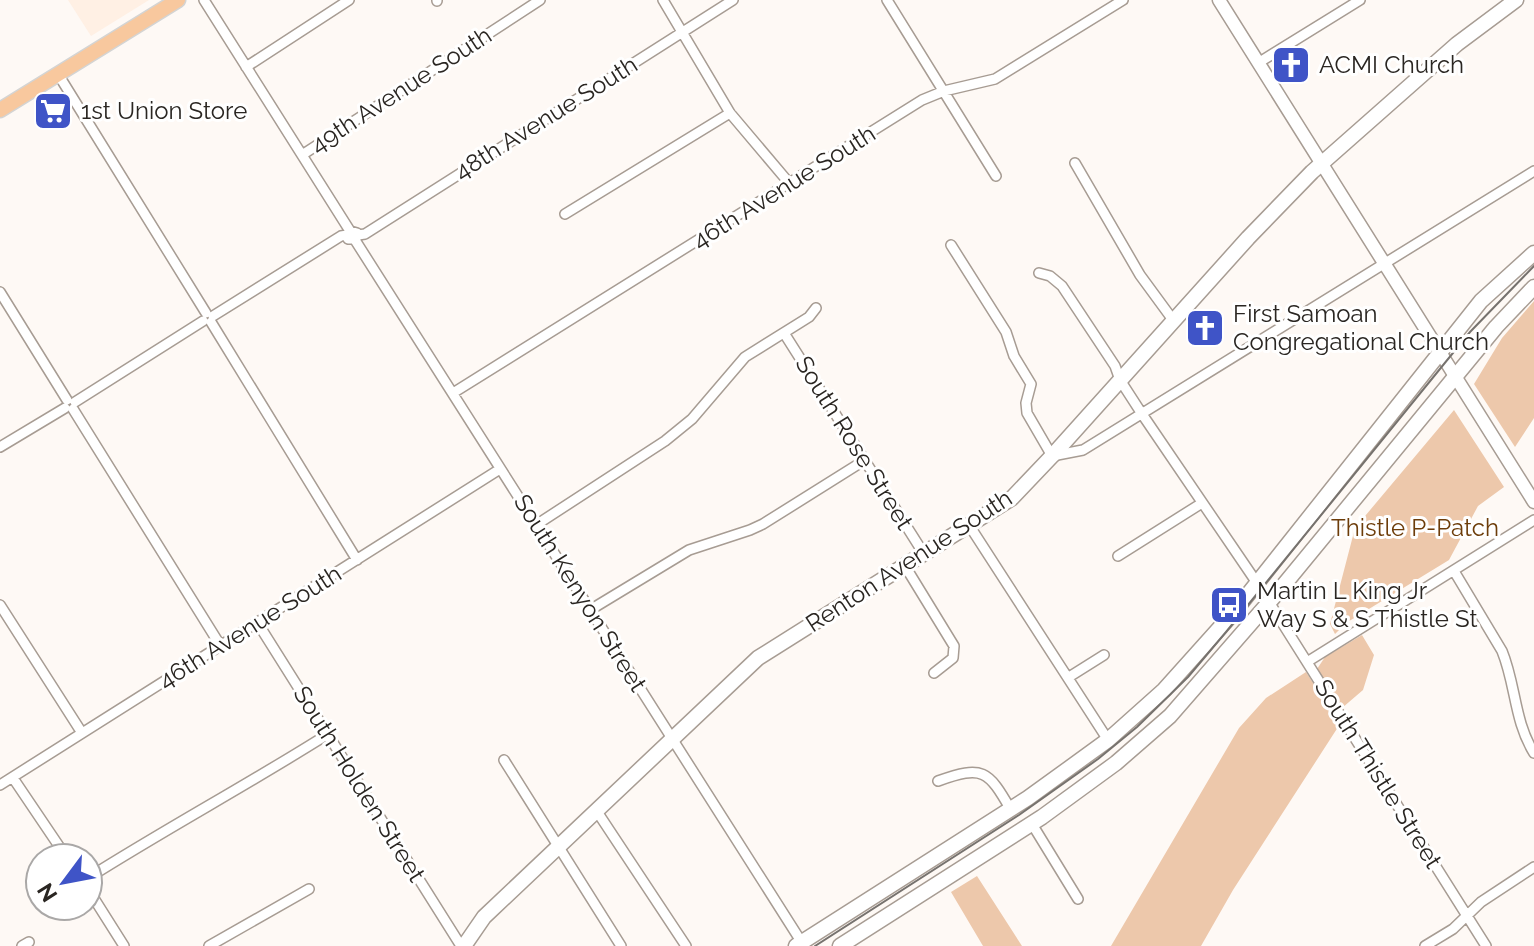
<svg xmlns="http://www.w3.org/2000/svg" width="1534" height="946" viewBox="0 0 1534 946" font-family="Raleway,sans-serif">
<rect width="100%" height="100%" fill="#fef9f5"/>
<!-- built -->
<path fill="#fff0e4" d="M68,0H149L91,36Z"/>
<!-- green -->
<path fill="#edc8ab" d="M1534,301V418L1515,447L1474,384L1502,338Z
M1454,410L1504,487L1478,506L1449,560L1346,623L1335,634L1330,624L1355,528Z
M1362,635L1374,655L1363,690L1342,708L1317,669L1325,657Z
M1306,672L1340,724L1233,890L1201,946H1111L1239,728L1266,698Z
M977,876L1022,946H983L951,892Z"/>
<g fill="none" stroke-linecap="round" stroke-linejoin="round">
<!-- minor casing -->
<g stroke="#a79c93" stroke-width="12">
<path id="minor" d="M204,0L350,231L348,239H356L357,233L350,231
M437,0V1
M663,0L730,113L790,184
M887,0L996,176
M1258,63L1360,0
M246,67L349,0
M58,74L206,313
M302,155L540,0
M1075,163L1140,275L1173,320
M565,214L730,113
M358,235L365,234L733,0
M355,240L804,946
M951,245L1006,332L1014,356L1031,384L1026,403L1027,413L1052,456L1083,450L1534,171
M1039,273L1050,276L1062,286L1115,366L1120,380L1142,414L1257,583
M0,292L67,400
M213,316L341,236L347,235
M211,322L357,560
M784,333L924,554
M453,393L922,100L944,91L995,79L1123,0
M75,402L203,321
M73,409L220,645
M0,447L65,408
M536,525L665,441L692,419L745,357L809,317L816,308
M969,525L1108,740
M1118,556L1202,503
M905,566L954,646L953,658L934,673
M1454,571L1502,651C1516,685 1514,721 1534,753
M1269,602L1486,946
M0,605L82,733
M590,610L689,550L750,530L763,524L865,460
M257,622L461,946
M1307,662L1534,520
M1069,677L1104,655
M504,760L621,946
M13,778L67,858
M938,781C983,765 988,770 1011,810
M0,785L500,469
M596,810L686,946
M1032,824L1078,899
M88,878C167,828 249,784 328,734
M88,889L124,946
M22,946L29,942
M209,946L309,889
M1425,946L1453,929L1481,902L1534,867"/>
</g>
<!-- tertiary casing -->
<g stroke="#a79c93" stroke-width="15">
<path id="tertiary" d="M1219,0L1534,502"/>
</g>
<!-- secondary casing -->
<g stroke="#a79c93" stroke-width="17">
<path id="secondary" d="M464,946L484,917L758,658L1012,498L1052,456L1248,238L1312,172L1457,44L1516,0
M796,946L1028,798L1108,740L1164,690L1234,612L1481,301L1534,253
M840,946L1042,817L1116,763L1170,716L1278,592L1496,327L1534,287"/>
</g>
<!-- primary casing -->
<g stroke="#d4d4d3" stroke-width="17">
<path id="primary" d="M0,110L178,0"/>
</g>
<!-- minor -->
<use href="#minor" stroke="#fff" stroke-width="9"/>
<!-- tertiary -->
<use href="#tertiary" stroke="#fff" stroke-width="12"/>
<!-- secondary -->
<use href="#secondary" stroke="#fff" stroke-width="14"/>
<!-- primary -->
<use href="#primary" stroke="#f8c89e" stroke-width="14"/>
<!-- tram -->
<path stroke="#76726e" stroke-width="2" d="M815,946L1019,815L1098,759L1137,727L1188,677L1226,632L1470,332L1534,266"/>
</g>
<!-- icons -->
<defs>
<g id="church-square" transform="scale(2)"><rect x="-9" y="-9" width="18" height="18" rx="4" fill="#3f54c7" stroke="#fff"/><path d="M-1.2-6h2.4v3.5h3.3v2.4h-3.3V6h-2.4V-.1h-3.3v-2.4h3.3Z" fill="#fff"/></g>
<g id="supermarket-square" transform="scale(2)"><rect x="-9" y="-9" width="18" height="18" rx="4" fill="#3f54c7" stroke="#fff"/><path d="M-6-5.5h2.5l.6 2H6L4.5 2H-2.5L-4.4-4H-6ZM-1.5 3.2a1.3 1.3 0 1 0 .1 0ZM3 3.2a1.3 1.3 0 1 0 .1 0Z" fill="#fff"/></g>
<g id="bus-square" transform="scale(2)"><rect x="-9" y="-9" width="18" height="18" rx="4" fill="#3f54c7" stroke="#fff"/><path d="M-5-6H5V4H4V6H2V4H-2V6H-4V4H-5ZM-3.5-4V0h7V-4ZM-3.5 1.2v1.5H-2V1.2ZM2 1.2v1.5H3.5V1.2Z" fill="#fff"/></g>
</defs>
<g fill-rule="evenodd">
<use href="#church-square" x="1291" y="65"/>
<use href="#supermarket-square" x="53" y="111"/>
<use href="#church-square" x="1205" y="328"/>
<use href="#bus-square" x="1229" y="605"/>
</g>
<g text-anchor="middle" stroke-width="6" stroke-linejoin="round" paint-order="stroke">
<!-- poi labels -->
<g font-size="24" fill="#2a2622" stroke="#fff" text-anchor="start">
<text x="1319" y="73">ACMI Church</text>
<text x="81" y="119">1st Union Store</text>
<text x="1233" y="322">First Samoan<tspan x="1233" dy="28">Congregational Church</tspan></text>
<text x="1257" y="599">Martin L King Jr<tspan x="1257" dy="28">Way S &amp; S Thistle St</tspan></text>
</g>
<!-- street labels -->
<g font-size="24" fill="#2a2622" stroke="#fff">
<text transform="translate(401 90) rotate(-33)" y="8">49th Avenue South</text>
<text transform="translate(546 118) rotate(-32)" y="8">48th Avenue South</text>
<text transform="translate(784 187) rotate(-32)" y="8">46th Avenue South</text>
<text transform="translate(854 443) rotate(58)" y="8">South Rose Street</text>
<text transform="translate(909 561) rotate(-33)" y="8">Renton Avenue South</text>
<text transform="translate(580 593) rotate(58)" y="8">South Kenyon Street</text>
<text transform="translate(250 627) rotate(-32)" y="8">46th Avenue South</text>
<text transform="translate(1378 774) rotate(58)" y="8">South Thistle Street</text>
<text transform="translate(359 784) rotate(58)" y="8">South Holden Street</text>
</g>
<!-- park labels -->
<g font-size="24" fill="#6d3d0a" stroke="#fff">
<text x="1415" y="536">Thistle P-Patch</text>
</g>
</g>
<!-- north arrow -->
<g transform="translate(64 882) rotate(238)"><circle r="38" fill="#ffffff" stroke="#aaa8a7" stroke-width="2"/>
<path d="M0-6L14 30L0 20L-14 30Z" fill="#3f54c7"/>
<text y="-12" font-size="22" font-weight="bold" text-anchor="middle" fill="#2a2622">N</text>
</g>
</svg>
